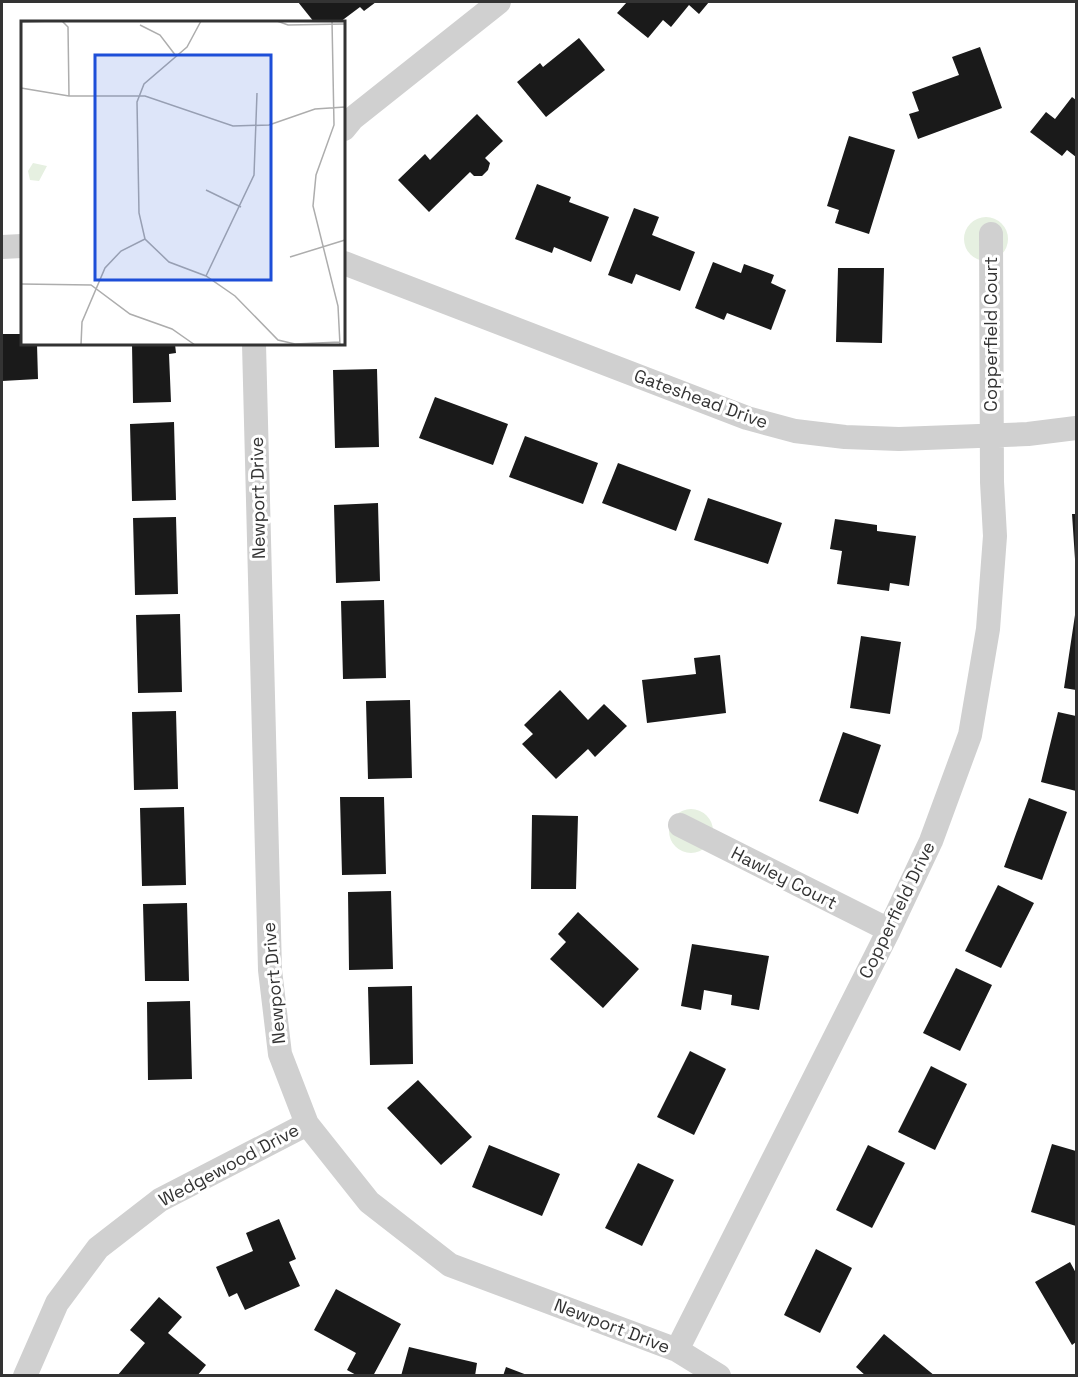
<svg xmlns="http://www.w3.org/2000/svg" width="1078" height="1377" viewBox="0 0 1078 1377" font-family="'Space Grotesk',sans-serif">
<rect width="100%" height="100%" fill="#fff"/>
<!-- green -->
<path fill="#e6f0e1" d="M964 239a22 22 0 1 1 44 0a22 22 0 1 1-44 0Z
M669 831a22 22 0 1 1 44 0a22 22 0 1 1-44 0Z"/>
<!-- building -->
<path fill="#1a1a1a" d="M298,2H376L364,11L360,7L340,22H314Z
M627,2H709L699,14L689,5L671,27L663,20L648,38L617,13Z
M579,38L605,70L546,117L517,82L540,63L543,67Z
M980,47L1002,108L918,139L909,114L919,111L912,92L959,75L952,57Z
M1072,97L1076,100V157L1067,150L1062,156L1030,132L1046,112L1055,119Z
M477,114L503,141L485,158L490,163L488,170L482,176H474L470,172L429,212L398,180L425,154L430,160Z
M849,136L895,150L869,234L835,223L839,210L827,206Z
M537,184L571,197L569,202L609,217L591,262L554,247L552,253L515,239Z
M634,208L659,217L652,235L695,252L680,291L636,274L632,284L608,275Z
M713,262L741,273L744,264L774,275L771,283L786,290L771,330L727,313L724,320L695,308Z
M838,268H884L882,343L836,342Z
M2,334H22V344H37L38,379L2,381Z
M132,344H175L176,353L169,354L171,402L133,403Z
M377,369L379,447L335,448L333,370Z
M435,397L508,424L493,465L419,438Z
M174,422L176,500L132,501L130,424Z
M525,436L598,463L583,504L509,477Z
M618,463L691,490L676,531L602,503Z
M708,498L782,523L768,564L694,540Z
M378,503L380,581L336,583L334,505Z
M1072,514H1076V559H1075Z
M176,517L178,594L135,595L133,518Z
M835,519L877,525V531L916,536L909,586L890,583L889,591L837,584L842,551L830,549Z
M384,600L386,678L343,679L341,601Z
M180,614L182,692L138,693L136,615Z
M1075,615H1076V690L1064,688Z
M861,636L901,642L890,714L850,708Z
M720,655L726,713L647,723L642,680L696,674L694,658Z
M560,690L588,720L604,704L627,726L595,757L588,749L556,779L522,744L533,734L524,725Z
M410,700L412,778L368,779L366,701Z
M176,711L178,789L134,790L132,712Z
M1058,712L1076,716V791L1041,782Z
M843,732L881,745L858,814L819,801Z
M340,797H384L386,874L342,875Z
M1029,798L1067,812L1042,880L1004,867Z
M184,807L186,885L142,886L140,808Z
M532,815L578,816L576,889H531Z
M998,885L1034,903L1001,968L965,951Z
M391,891L393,969L349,970L348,892Z
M187,903L189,981H145L143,904Z
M578,912L639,969L603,1008L550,959L566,942L558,934Z
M692,944L769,956L759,1010L731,1005L732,995L704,990L701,1010L681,1006Z
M956,968L992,985L960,1051L923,1033Z
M412,986L413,1064L370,1065L368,987Z
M190,1001L192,1079L148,1080L147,1002Z
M690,1051L726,1069L694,1135L657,1117Z
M931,1066L967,1084L935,1150L898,1132Z
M418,1080L472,1137L441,1165L387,1108Z
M1052,1144L1076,1151V1226L1031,1212Z
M489,1145L560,1174L542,1216L472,1187Z
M868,1145L905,1163L872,1228L836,1210Z
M638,1163L674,1180L642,1246L605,1228Z
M279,1219L296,1259L289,1262L300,1286L245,1310L237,1293L229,1297L216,1267L253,1251L246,1233Z
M816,1249L852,1268L820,1333L784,1315Z
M1070,1262L1076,1273V1342L1072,1345L1035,1282Z
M336,1289L401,1324L373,1376H358L347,1370L356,1353L314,1330Z
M159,1297L182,1317L168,1333L206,1365L197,1376H117L145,1343L130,1330Z
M884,1334L935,1376H866L856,1367Z
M409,1347L477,1363L475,1376H401Z
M506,1367L527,1375V1376H503Z"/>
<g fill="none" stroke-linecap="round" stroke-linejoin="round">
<!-- street -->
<path stroke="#d0d0d0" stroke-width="24" d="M344,129L353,118L499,2
M2,247L22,246
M344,263L747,418L795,431L845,437L899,439L1028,434L1076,428
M254,344L270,970L280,1054L307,1124L369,1202L450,1265L677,1350L719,1376
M680,825L889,930
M677,1350L889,930L931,841L970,735L988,629L995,536L992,482L991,234
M25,1376L57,1303L98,1248L160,1200L307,1124"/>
</g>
<g text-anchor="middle" stroke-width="6" stroke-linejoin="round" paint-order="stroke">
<!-- street labels -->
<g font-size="18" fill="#333" stroke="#fff">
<text transform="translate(991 334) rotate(-90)" y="6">Copperfield Court</text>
<text transform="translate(701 399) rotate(20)" y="6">Gateshead Drive</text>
<text transform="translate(258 498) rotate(-91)" y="6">Newport Drive</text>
<text transform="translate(784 878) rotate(27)" y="6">Hawley Court</text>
<text transform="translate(897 910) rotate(-64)" y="6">Copperfield Drive</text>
<text transform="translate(274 983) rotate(-95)" y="6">Newport Drive</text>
<text transform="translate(229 1165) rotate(-28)" y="6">Wedgewood Drive</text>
<text transform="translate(612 1326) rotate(21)" y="6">Newport Drive</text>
</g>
</g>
<!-- overview -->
<g transform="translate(21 21)">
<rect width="324" height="324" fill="#fff"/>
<path d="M12,142L26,145L18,160L9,159L7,150Z" fill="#e6f0e1"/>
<path fill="none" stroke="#adadad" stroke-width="1.5" d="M41,0L47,6L48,75M180,0L166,26L123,63L116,81L118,192L124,218L148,241L185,255L214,275L257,319L274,323L319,321M256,0L267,4L324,3M311,0L313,104L295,154L292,185L317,285L319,324M0,1L32,0M119,4L139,14L155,35M0,67L48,75H124L212,105L248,104L294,88L324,86M185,169L220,186M269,236L324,219M185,255L233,154L236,72M0,263L70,264L109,293L151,308L174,324M60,324L61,301L84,247L100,230L124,218"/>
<path fill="#1d4ed8" fill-opacity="0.15" stroke="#1d4ed8" stroke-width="3" d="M74,34H250V259H74Z"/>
<rect width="324" height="324" fill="none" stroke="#333" stroke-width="3"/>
</g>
<!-- border -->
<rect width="1078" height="1377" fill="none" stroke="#333333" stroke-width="6"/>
</svg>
